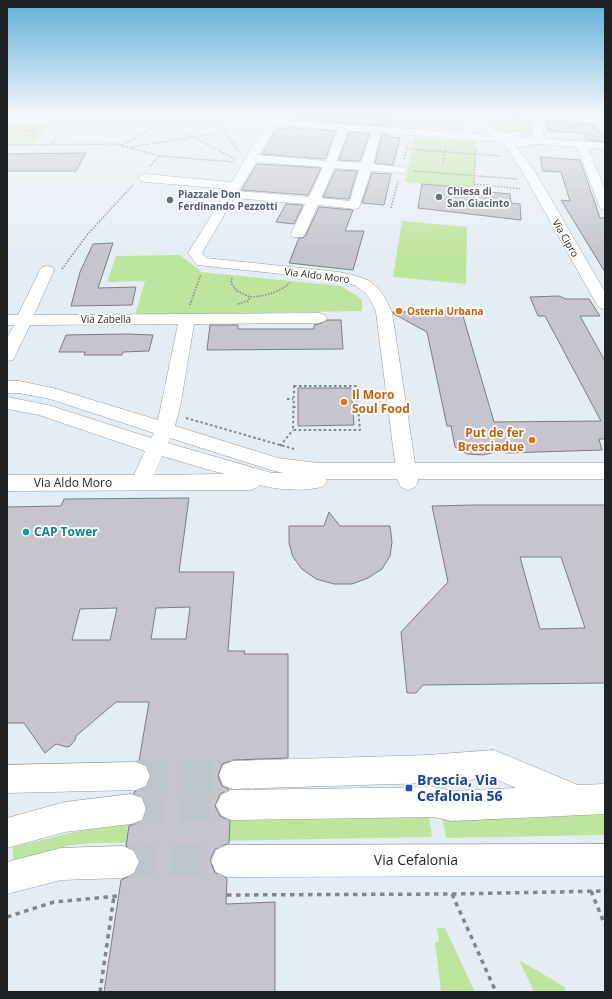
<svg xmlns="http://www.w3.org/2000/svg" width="612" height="999" viewBox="0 0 612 999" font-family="'Open Sans',sans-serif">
<rect width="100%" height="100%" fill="#e5edf4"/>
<!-- green -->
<path fill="#bee59e" d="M489,114L534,117L536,134L498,132L489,128Z
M7,124L51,125L32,145L7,146Z
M414,137L476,141L474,188L405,182Z
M402,221L467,227L466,284L393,277Z
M180,255L202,272L341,286L362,299V311L135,315L145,281L107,282L116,256Z
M605,810V835L446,838L442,815Z
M429,816L432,837L95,843L71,845L13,861V847L75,832L150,819Z
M437,928H445L475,992H441L435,942H439Z
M519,960L565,987L566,992H534Z"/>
<!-- building -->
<path fill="#c6c5ce" stroke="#7c7c84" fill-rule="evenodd" d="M298,114H391L394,115L391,126L294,119Z
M546,121L594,125L596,131L603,132L605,142L586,140L584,133L548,131Z
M277,128L289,129V128L336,131L325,159L262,154Z
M349,132L369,134L360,161L339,160Z
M382,134L388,135V137L400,138L393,165L375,163Z
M86,153L76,171H7V154Z
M540,157L580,160L600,218H605V272L561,200L570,201L561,172L543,171Z
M257,164L321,168L308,195L241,190Z
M335,170L357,171L349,199L323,197Z
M372,173L391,174L384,205L362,203Z
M422,184L460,187L459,189L510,194L511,203L520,204L521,220L418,208Z
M286,204L303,205L294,224L276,222Z
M319,207L353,210L345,231H364L353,270L289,263L299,238H303L306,235Z
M113,243L98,288L136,287L132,305L71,306L80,272L93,244Z
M559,296L566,299H589L600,316H580L605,361V439H599L602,450L505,453L503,450L483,455L467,454L455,447L451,426H447L427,332L394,314L393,312L451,311L463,316L494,422L601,421L545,316H538L530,297Z
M327,320H341L343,349L207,350L210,325H238V329H314V325L319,324Z
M66,335L128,334L153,335L149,351L123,352L122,355H84L85,352H59Z
M298,388H351L354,425L298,426Z
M189,498L179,572H234L228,651H245L244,654H288V758L233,760L222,764L218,776L222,786L229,789L220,794L215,806L220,816L230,821L229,843L215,849L210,860L215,873L227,878L226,904L275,902V992H104L121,880L135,874L140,863L135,850L126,846L129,826L143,821L147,810L143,797L134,793V792L147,787L151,777L147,765L139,761L149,702H116L76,736L75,740L70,746L67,747L56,744L45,753L24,723H7V507L61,506L64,499ZM190,607L186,639H151L156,608ZM117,608L110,640H72L80,609Z
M473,505H605V683L423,685L416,693H407L401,632L448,582L432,506ZM520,557H561L585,628L540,629Z
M329,512L340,526H390L392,542L390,556L382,569L368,578L352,584H334L316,579L302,569L293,557L289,543V526H324Z"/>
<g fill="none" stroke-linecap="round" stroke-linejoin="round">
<!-- minor-tunnel -->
<path stroke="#bdc4ca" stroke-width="31" stroke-dasharray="31 16" stroke-linecap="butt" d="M136,776L233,775
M131,809L231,805
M123,862L227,861"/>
<!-- minor casing -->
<g stroke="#939aa0" stroke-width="1">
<path id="minor" d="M283,114H297L290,121L286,122L281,119Z
M475,114H485L484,121L493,128L509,134L511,132H519L520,134L518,137L522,140L532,138L534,136L531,121L534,114L605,118V124L542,119L544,136L539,143L521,147L515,145L534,170L605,292V310L600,308L597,305L522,171L503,143L505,140L491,135L479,128L465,134L460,131L472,123Z
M272,119L277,122L259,155L326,161L339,127L344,124L349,127L337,161L361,163L372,130L377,127L382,130L373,164L401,167L405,168L407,170L405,172L401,173L371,171L359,208L355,209L318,205L305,234L303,237H293L291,234L305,204L234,198L202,253L206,258L339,272L353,275L368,280L378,288L384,296L392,312L415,463H605V479H418V482L415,487L408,490L401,487L397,479H326L327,481L324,486C307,492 277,490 260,485L258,487L251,490L7,491V475H134L145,451L39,415L7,409V397L48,405L151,438L154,433L50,399L19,393H7V381H19L53,388L158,420L178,324L30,325L15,356L13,360L7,361V338L14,325H7V315H18L40,270L42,267L47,266L52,267L54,270L34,315L319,313L325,315L327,318L325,321L319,323L194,324L181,402L175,426L278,458L318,463H395L376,312C368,291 360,286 339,280L197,265L188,253L228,189L145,182L141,181L139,178L141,175L145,174L232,182L267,122ZM256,162L323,167L309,197L238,191ZM334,168L359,170L350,201L321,198ZM170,438L271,470L283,473H272L168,443ZM162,456L224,474L154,475Z
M581,141L586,144L605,190V210L601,209L599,206L576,144Z
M494,750L578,785L605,784V814L452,821L434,817L231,820L221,815L216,805L221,795L231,790L434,787L452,791L516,788L493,778L428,783L233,789L223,785L219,775L223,765L233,761L428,755Z
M136,762L146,766L150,776L146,786L136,790L7,793V765Z
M131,794L142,798L146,809L142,820L131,824L65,832L7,848V818L65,802Z
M605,844V876L227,877L216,872L211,861L216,850L227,845Z
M123,846L134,851L139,862L134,873L123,878L61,880L7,894V862L61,848Z"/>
</g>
<!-- major casing -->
<g stroke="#939aa0" stroke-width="1">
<path id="major" d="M117,114H180L272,119L605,143V149L272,125L122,117L118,116Z"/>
</g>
<!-- path-far2 -->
<path stroke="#81868b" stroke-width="1.5" stroke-dasharray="1.5 1.5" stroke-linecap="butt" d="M7,114H9L7,117
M88,114L109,115
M495,114L524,116
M514,115V125
M7,129L37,130L31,136H15L21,130
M180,130L235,159
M225,131L239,152
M52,144L56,138
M7,145L117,144L159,156L234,162
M122,145L153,128
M131,147L218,133
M476,148L474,184L522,189
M407,149L501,156
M404,159L408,143
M443,165L446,146
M150,166L159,156
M414,171L517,179
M391,208L398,181
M62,269L87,235L133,185
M232,278L231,283L237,291L250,297
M238,304L248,301L250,297C266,296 277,293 290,283
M190,305L201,274"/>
<!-- path-far1 -->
<path stroke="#81868b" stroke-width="2" stroke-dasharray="2.5 2.5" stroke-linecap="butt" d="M294,386H356L360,430H293Z
M287,399H293
M293,407H298
M186,418L294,449
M280,446L293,430"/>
<!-- path -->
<path stroke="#81868b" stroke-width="3.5" stroke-dasharray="4.5 4.5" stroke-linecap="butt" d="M591,891L605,925
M452,894L496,992
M227,895L452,894L605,891
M7,917L54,902L118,896
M100,992L114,896"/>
<!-- minor -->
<use href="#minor" fill="#fff" fill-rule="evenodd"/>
<!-- major -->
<use href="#major" fill="#fff" fill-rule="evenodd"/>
</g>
<!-- sky -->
<linearGradient id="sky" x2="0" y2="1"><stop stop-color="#5fafd7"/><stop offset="0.45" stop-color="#f3f7fa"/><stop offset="1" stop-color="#f3f7fa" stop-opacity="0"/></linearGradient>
<rect width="612" height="254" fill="url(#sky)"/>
<!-- markers -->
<circle fill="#6b7280" stroke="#fff" stroke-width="1.5" cx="439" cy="197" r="4"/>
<circle fill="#5c6f8a" stroke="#fff" stroke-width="1.5" cx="170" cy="200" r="4"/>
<g fill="#e8710a" stroke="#fff" stroke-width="1.5">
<circle cx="399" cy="311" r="4"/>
<circle cx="344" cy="402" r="4"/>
<circle cx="532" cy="440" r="4"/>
</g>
<circle fill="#0f9aa8" stroke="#fff" stroke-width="1.5" cx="26" cy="532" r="4"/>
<rect fill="#1a4fb4" stroke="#fff" stroke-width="1.5" x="405" y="784" width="8" height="8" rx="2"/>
<g text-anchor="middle" stroke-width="3.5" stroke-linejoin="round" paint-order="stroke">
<!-- far-worship labels -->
<g font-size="10" font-weight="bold" fill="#5b616d" stroke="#fff" text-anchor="start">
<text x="447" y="195">Chiesa di<tspan x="447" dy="12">San Giacinto</tspan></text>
</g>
<!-- far-service labels -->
<g font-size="10" font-weight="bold" fill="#4e5e75" stroke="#fff" text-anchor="start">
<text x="178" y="198">Piazzale Don<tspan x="178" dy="12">Ferdinando Pezzotti</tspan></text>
</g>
<!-- far-street labels -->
<g font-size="10" fill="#1f2224" stroke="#fff">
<text transform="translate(566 238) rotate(60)" y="4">Via Cipro</text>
<text transform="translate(317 275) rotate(7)" y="4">Via Aldo Moro</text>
<text x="106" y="323">Via Zabella</text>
</g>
<!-- far-food labels -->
<g font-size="10" font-weight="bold" fill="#c56008" stroke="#fff" text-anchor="start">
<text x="407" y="315">Osteria Urbana</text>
</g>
<!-- food labels -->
<g font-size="12" font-weight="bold" fill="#c56008" stroke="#fff" text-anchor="start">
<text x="352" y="399">Il Moro<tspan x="352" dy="14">Soul Food</tspan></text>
<text x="524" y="437" text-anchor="end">Put de fer<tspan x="524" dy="14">Bresciadue</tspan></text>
</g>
<!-- street labels -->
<g font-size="12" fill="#1f2224" stroke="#fff">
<text x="73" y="487">Via Aldo Moro</text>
</g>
<!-- culture labels -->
<g font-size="12" font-weight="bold" fill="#0d838f" stroke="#fff" text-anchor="start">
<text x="34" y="536">CAP Tower</text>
</g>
<!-- near-transit labels -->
<g font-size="14" font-weight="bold" fill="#164399" stroke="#fff" text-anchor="start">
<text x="417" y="785">Brescia, Via<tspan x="417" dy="16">Cefalonia 56</tspan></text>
</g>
<!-- near-street labels -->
<g font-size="14" fill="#1f2224" stroke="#fff">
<text x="416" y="865">Via Cefalonia</text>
</g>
</g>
<!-- border -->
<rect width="612" height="999" fill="none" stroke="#1f2224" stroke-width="16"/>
</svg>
